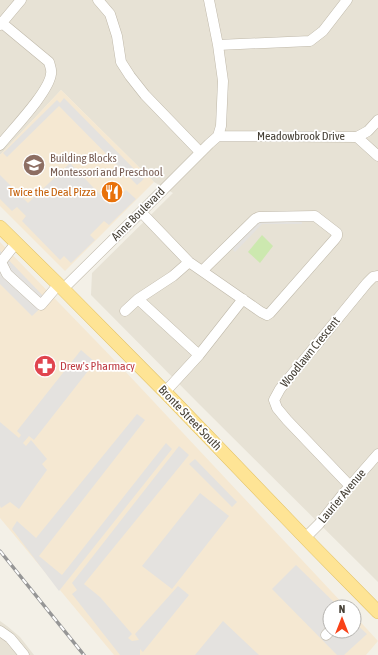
<svg xmlns="http://www.w3.org/2000/svg" width="378" height="655" viewBox="0 0 378 655" font-family="'Asap Condensed',sans-serif">
<rect width="100%" height="100%" fill="#f3f0e7"/>
<!-- residential -->
<path fill="#e7e2d5" d="M0,0H378V582L200,405L91,295L92,273L173,193L154,182L61,90L0,155Z
M0,621L7,626L20,637L34,655H0Z"/>
<!-- commercial -->
<path fill="#f5e8d2" d="M61,90L154,182L65,271L0,206V155Z
M0,242L124,370L346,607H330V631H354V615L378,641L366,655H114L0,518Z"/>
<!-- green -->
<path fill="#cce8af" d="M262,235L273,246L260,263L248,252Z"/>
<!-- parking -->
<path fill="#e4e2df" d="M64,98L144,179L137,185L59,106L7,157L3,153L57,100L60,103Z
M70,163L110,205L126,190L136,199L109,225L104,221L90,235L95,240L71,263L64,256L60,260L22,221L26,216L17,207L12,211L0,199V175L28,203Z
M302,219V224H262L235,252L231,248L258,221Z
M0,251L48,301L32,316L0,284Z
M81,350L95,362L34,440L29,436L23,443L26,446L31,440L47,459L42,464L47,470L19,509L10,502L1,508L0,506V422L19,438L21,435L17,431Z
M137,414L145,420L39,556L62,575L166,443L172,449L59,591L12,529L17,521L36,538Z
M179,446L189,455L84,584L100,597L132,634L128,638L132,641L139,640L135,634L178,586L189,595L143,652L140,649V655H120L72,594L77,590L72,583Z
M195,459L237,502L232,507L189,464Z
M200,493L229,516L172,589L142,566Z
M296,565L339,607H330V631H354V622L367,634L344,655H337L272,589Z
M223,621L259,655H195Z"/>
<g fill="none" stroke-linecap="round" stroke-linejoin="round">
<!-- minor casing -->
<g stroke="#bfb8a9" stroke-width="11">
<path id="minor" d="M98,0L110,14L117,36L121,62L130,76L145,95L200,152
M0,25L21,0
M218,45L310,41L323,31L347,0
M218,136L357,137L368,131L378,120
M357,137L378,156
M0,145C12,130 49,92 51,74C52,70 50,66 49,62L2,23
M141,212L189,262L261,312L267,315L270,313L335,239L337,236V233L315,216L259,217L255,219L202,271
M16,243L1,262L7,274L41,305L59,284
M63,289L141,212L209,144L218,136L221,126L223,81L218,45L209,0
M138,299L199,355
M125,311L138,299L173,276L189,262
M165,392L199,355L243,299
M350,486L287,420L277,408L274,400L280,389L367,283L373,277L378,276
M305,538L319,524L343,494L378,454
M0,631L10,638L24,655
M326,635L330,631"/>
</g>
<!-- major casing -->
<g stroke="#e3c265" stroke-width="14">
<path id="major" d="M0,227L63,289L165,392L314,547L378,612"/>
</g>
<!-- minor -->
<use href="#minor" stroke="#fff" stroke-width="10"/>
<!-- major -->
<use href="#major" stroke="#fee495" stroke-width="13"/>
<!-- rail casing -->
<g stroke="#969696" stroke-width="3.5">
<path id="rail" d="M0,551L84,655"/>
</g>
<!-- rail -->
<use href="#rail" stroke="#fff" stroke-width="2" stroke-dasharray="6" stroke-linecap="butt"/>
</g>
<!-- icons -->
<defs>
<g id="school-disc" transform="scale(1.15)"><circle r="9.5" fill="#8d6e63" stroke="#fff"/><path d="M0-5L7-2L0 1L-7-2ZM-4 1L0 2.5L4 1V4Q0 6-4 4Z" fill="#fff"/></g>
<g id="restaurant-disc" transform="scale(1.15)"><circle r="9.5" fill="#e8710a" stroke="#fff"/><path d="M-5-6h1v4h1v-4h1v4h1v-4h1v5L-1.5 .5V6h-2V.5L-5-1ZM5-6V6H3V1.5H1.5Q1.5-4 5-6Z" fill="#fff"/></g>
<g id="pharmacy-disc" transform="scale(1.15)"><circle r="9.5" fill="#e0444e" stroke="#fff"/><path d="M-2-6h4v4h4v4h-4v4h-4v-4h-4v-4h4Z" fill="#fff"/></g>
</defs>
<g fill-rule="evenodd">
<use href="#school-disc" x="34" y="165"/>
<use href="#restaurant-disc" x="112" y="192"/>
<use href="#pharmacy-disc" x="45" y="366"/>
</g>
<g text-anchor="middle" stroke-width="3.5" stroke-linejoin="round" paint-order="stroke">
<!-- street labels -->
<g font-size="12" fill="#464036" stroke="#fff">
<text x="301" y="140">Meadowbrook Drive</text>
<text transform="translate(138 214) rotate(-45)" y="4">Anne Boulevard</text>
<text transform="translate(310 352) rotate(-51)" y="4">Woodlawn Crescent</text>
<text transform="translate(190 418) rotate(46)" y="4">Bronte Street South</text>
<text transform="translate(342 496) rotate(-50)" y="4">Laurier Avenue</text>
</g>
<!-- education labels -->
<g font-size="12" fill="#785e54" stroke="#fff" text-anchor="start">
<text x="50" y="162">Building Blocks<tspan x="50" dy="14">Montessori and Preschool</tspan></text>
</g>
<!-- food labels -->
<g font-size="12" fill="#c56008" stroke="#fff" text-anchor="end">
<text x="96" y="196">Twice the Deal Pizza</text>
</g>
<!-- health labels -->
<g font-size="12" fill="#be3a42" stroke="#fff" text-anchor="start">
<text x="60" y="370">Drew's Pharmacy</text>
</g>
</g>
<!-- north arrow -->
<g transform="translate(342 619)"><circle r="19" fill="#ffffff" stroke="#b5b3af"/>
<path d="M0-3L7 15L0 10L-7 15Z" fill="#f94218"/>
<text y="-6" font-size="11" font-weight="bold" text-anchor="middle" fill="#464036">N</text>
</g>
</svg>
